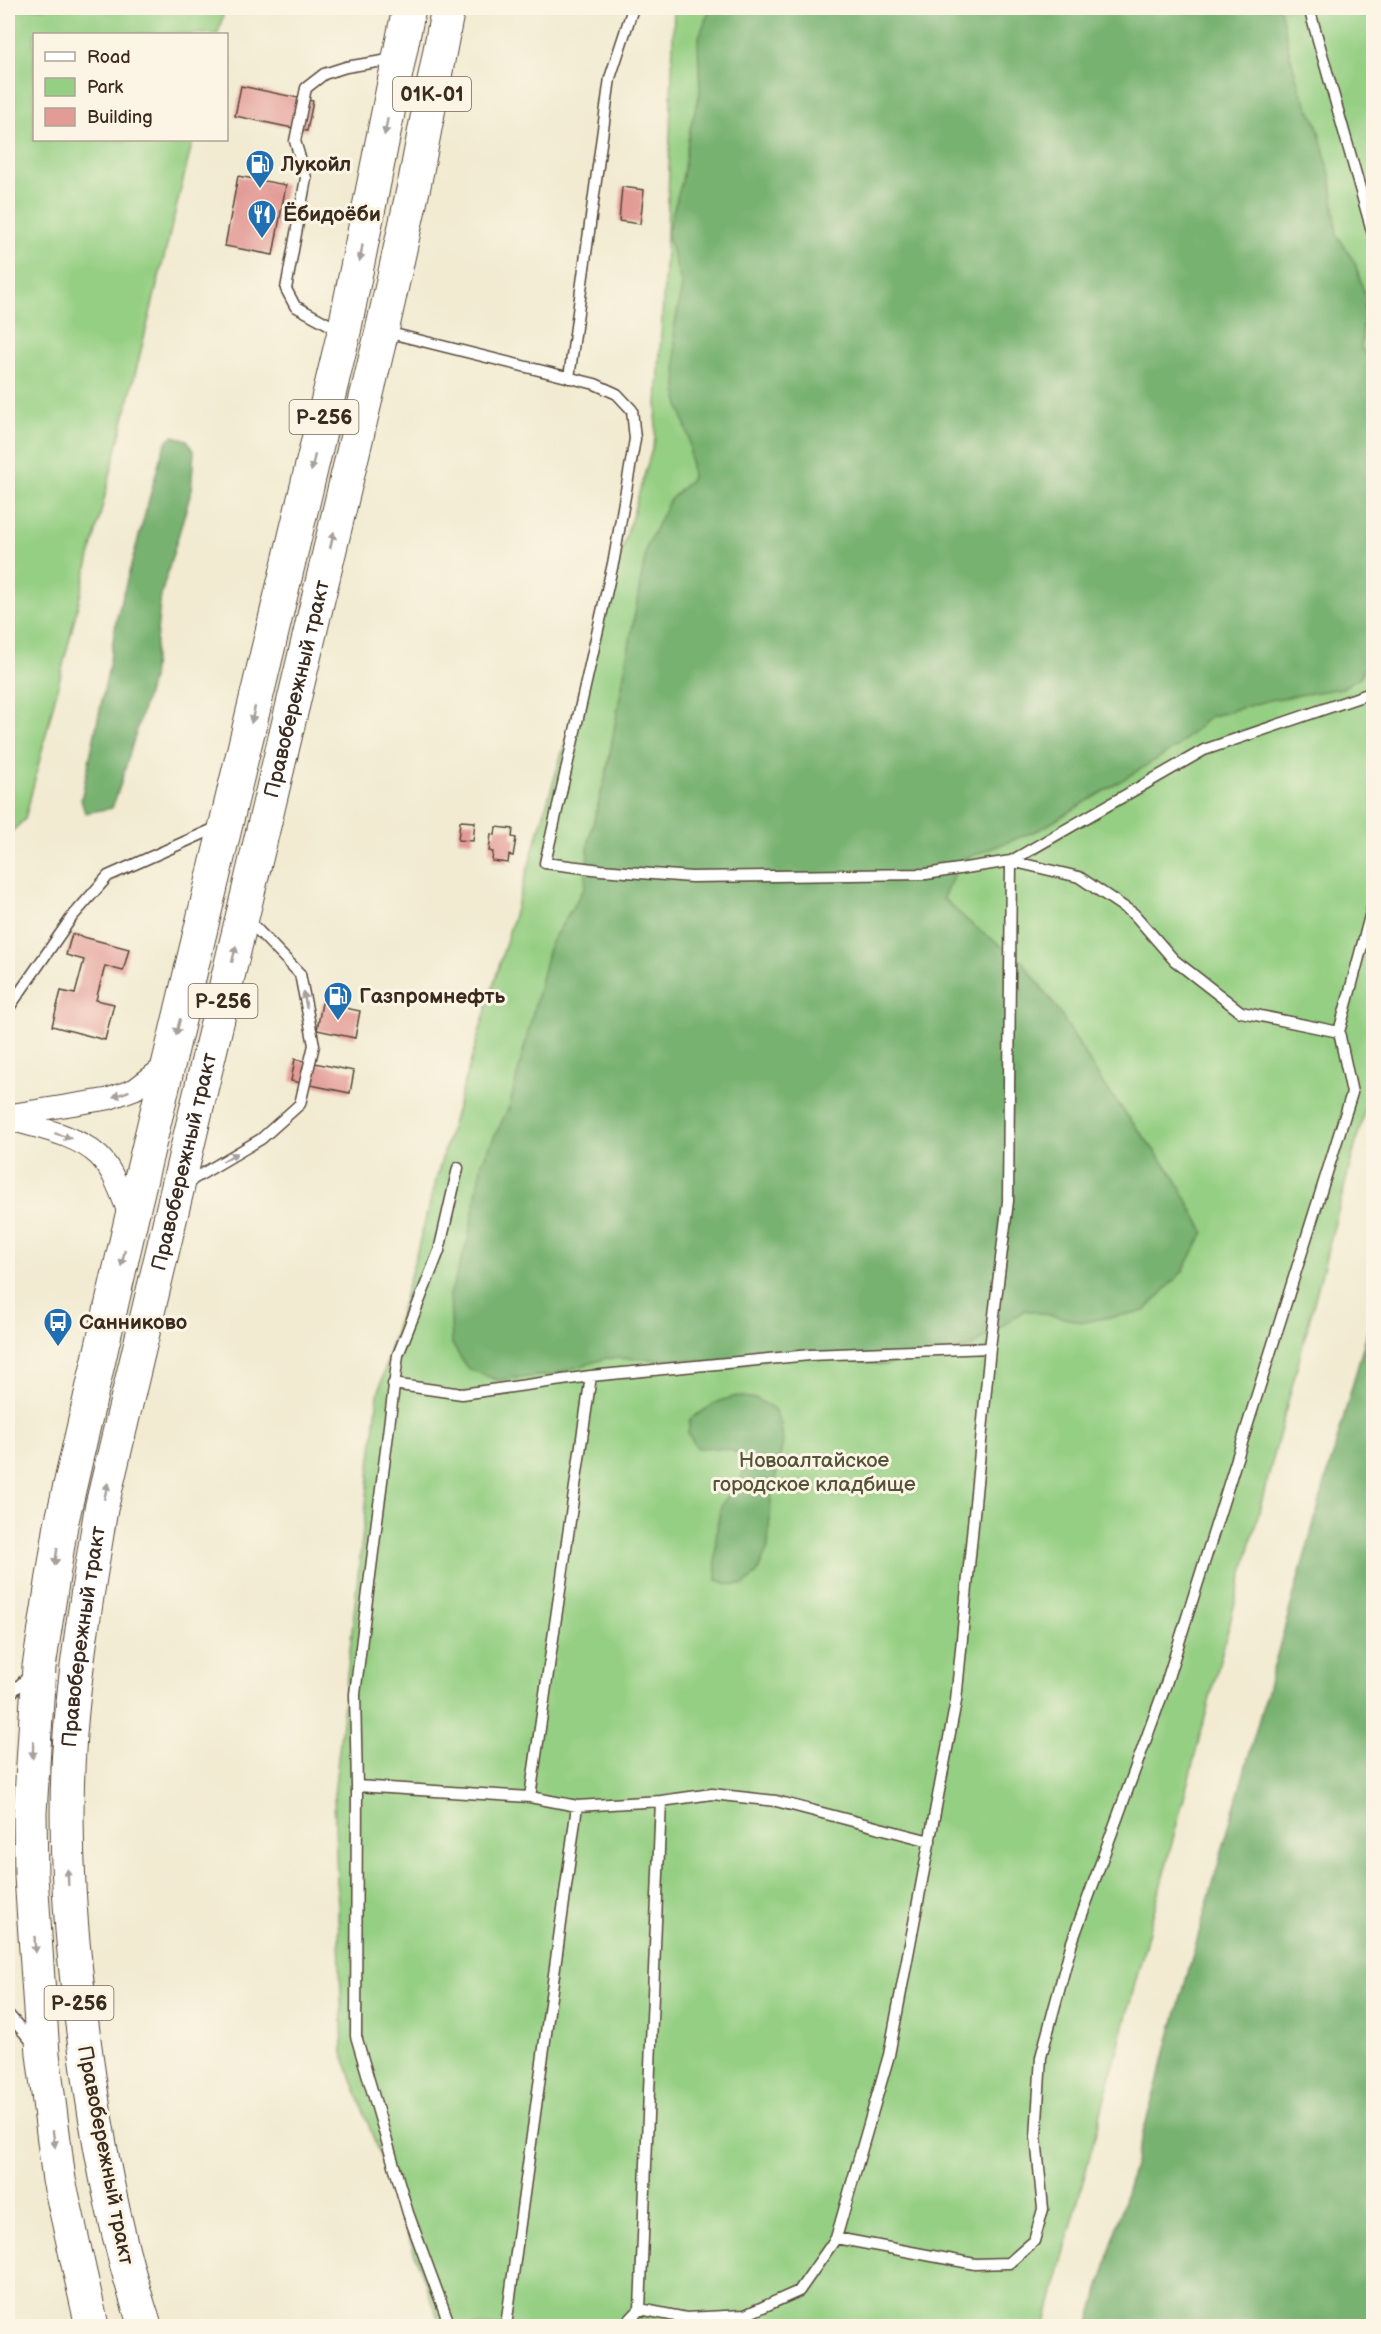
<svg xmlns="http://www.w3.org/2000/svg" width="1381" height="2334" viewBox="0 0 1381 2334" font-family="'Balsamiq Sans',sans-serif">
<rect width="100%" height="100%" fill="#fcf5e5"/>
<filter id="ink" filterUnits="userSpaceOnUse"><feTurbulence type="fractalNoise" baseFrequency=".0167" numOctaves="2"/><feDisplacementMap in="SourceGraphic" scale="12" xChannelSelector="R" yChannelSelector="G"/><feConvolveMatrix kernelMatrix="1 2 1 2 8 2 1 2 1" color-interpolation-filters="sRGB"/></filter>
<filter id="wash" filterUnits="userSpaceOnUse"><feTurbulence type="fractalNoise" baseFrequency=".008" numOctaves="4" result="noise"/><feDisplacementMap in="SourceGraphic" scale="24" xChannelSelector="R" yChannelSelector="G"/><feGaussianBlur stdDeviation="1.35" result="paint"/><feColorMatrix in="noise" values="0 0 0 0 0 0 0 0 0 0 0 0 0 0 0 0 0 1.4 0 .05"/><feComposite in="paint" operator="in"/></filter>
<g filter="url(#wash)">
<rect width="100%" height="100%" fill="#f2ebd2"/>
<!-- green -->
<path fill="#95cf83" stroke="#687c50" stroke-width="1.5" d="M8,8H225L218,34H34V140H193L25,819L8,835Z
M674,8H1373V1078L1045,2326H441L343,2054L334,1795L378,1395L443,1155L655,439L667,233Z"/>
<!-- forest -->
<path fill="#78b271" stroke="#5a6e48" stroke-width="1.5" d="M710,8H1280L1290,55L1300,90L1317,124L1331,179L1337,235L1355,263L1366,299L1361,348L1374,364L1373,653L1360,677L1342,688L1270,700L1209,717L1177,747L1041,829L961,860L943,898L970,923L1022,961L1058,1010L1103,1084L1174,1176L1204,1232L1183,1271L1145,1311L1083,1322L1025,1310L969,1348L885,1365L801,1355L761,1359L722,1370L700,1360L607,1358L551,1375L496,1380L467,1368L452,1344L450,1294L468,1240L482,1162L510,1105L550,944L585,887L589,839L606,775L647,546L669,501L692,478L689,438L678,402L674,329L682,286L667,233L682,181L690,128L700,93L698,40Z
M173,436L187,440L194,451L191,492L161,595L152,678L120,786L112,808L85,813L81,800L108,671L117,617L160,459L167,440Z
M1373,1312V2326H1089Z
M737,1396L756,1399L773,1408L781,1424L783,1442L771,1498L768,1548L756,1575L743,1585L729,1584L717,1580C714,1563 716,1527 720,1510C722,1500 730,1495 736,1487C761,1449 724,1446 697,1448L688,1433L690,1419L719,1401Z"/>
<g id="blocks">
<!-- building -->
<path fill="#e39b96" d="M241,86L313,101L307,131L235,116Z
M238,176L286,185L273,255L225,246Z
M622,187L644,190L640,224L619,221Z
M460,821L475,822L473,841L458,840Z
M496,827L513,829L512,837L516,838L513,856L509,855L508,863L492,861L493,852L489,851L491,834L495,835Z
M72,934L129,949L123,971L105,966L96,1000L114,1004L105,1040L52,1026L61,991L75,994L84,960L66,955Z
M322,1003L360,1011L355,1038L317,1030Z
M295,1059L354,1071L350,1093L291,1081Z"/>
</g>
</g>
<g filter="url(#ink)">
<use href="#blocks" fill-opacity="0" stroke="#564739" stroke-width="1.5"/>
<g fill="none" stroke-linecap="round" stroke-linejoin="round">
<!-- service casing -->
<g stroke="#564739" stroke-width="13">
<path id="service" d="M1309,8L1374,238
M339,330L295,306L286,289L306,178L295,141L306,88L324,74L346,67L395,59
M386,332L595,384L617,394L632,410L635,439L614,559L545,863L601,870L691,877L926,874L1011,861L1204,750L1374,692
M569,378L610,78L633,8
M8,1009L72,917L108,876L218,827
M1339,1032L1374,901
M185,1184L261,1139L300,1104L314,1045L300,974L247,919
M393,1384L462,1394L591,1376L810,1355L990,1348
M8,1696L30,1675
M357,1786L530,1797L577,1806L661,1801L712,1794L776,1801L930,1841
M530,1797L591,1376
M8,2014L33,2043
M640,2309L661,1801
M450,2326L408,2213L356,2036L357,1786L355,1694L398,1355L439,1251L458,1168
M506,2326L577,1806
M624,2326L640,2309L686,2318L745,2315L799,2291L836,2238L889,2055L956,1701L990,1348L1008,1201L1011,861L1079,877L1134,914L1174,960L1241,1012L1339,1032L1352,1093L1165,1687L1072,1942L1041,2057L1036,2137L1043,2209L1034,2241L1009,2263L975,2264L836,2238"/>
</g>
<!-- minor casing -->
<g stroke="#564739" stroke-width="23">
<path id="minor" d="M8,1115L108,1099L135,1089L169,1063
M8,1119C37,1128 76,1134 99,1156C115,1172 122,1198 131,1219"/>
</g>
<!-- trunk casing -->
<g stroke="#564739" stroke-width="35">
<g id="trunk">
<path d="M92,2326L59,2180L43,2054L31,1876L30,1813L39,1667L61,1525L131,1220L344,332L409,8"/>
<path id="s1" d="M145,2326C115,2236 97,2141 85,2047C71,1943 62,1839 70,1734C76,1658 89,1584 101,1509L382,331L415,181L448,8"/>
</g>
</g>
<!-- service -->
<use href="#service" stroke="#fff" stroke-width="10"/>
<!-- minor -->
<use href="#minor" stroke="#fff" stroke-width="21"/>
<!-- trunk -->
<use href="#trunk" stroke="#fff" stroke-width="33"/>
</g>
<!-- one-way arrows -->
<defs><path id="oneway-solid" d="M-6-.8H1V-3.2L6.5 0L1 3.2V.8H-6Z" transform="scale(1.5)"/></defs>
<g fill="#a79f9a">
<use href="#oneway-solid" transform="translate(386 127) rotate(101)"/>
<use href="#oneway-solid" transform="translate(361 253) rotate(101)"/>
<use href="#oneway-solid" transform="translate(313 463) rotate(103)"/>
<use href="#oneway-solid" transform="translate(332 540) rotate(-77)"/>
<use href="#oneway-solid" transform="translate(253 715) rotate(103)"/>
<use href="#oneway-solid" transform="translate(234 954) rotate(-77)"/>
<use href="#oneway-solid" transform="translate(305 1000) rotate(-101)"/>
<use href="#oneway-solid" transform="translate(178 1027) rotate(104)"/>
<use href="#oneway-solid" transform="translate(121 1094) rotate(160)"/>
<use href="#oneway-solid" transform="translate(63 1136) rotate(18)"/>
<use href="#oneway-solid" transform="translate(230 1157) rotate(-30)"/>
<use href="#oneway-solid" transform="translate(123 1258) rotate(103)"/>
<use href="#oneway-solid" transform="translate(106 1491) rotate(-77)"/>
<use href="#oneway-solid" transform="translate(56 1557) rotate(99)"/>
<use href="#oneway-solid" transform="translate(33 1750) rotate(92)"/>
<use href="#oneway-solid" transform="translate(68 1877) rotate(-92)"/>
<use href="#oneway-solid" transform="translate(35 1945) rotate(87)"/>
<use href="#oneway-solid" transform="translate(54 2139) rotate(82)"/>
</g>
</g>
<!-- icons -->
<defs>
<g id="fuel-pin" transform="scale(1.5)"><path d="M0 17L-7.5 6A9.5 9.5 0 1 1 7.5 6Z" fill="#1f6fb2" stroke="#fcf5e5"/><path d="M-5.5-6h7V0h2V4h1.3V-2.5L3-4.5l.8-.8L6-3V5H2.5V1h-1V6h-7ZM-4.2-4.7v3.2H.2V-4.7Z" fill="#fff"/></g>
<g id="restaurant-pin" transform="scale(1.5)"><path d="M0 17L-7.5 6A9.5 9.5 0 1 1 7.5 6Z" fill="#1f6fb2" stroke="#fcf5e5"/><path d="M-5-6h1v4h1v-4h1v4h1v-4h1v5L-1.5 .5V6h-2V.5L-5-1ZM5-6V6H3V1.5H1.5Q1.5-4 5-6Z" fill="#fff"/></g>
<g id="bus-pin" transform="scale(1.5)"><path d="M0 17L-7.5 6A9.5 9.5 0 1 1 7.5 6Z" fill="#1f6fb2" stroke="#fcf5e5"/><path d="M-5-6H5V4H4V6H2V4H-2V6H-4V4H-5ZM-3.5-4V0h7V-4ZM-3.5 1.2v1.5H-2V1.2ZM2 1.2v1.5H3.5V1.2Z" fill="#fff"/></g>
</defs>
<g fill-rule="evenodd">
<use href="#fuel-pin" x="260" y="164"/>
<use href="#restaurant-pin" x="262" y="214"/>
<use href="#fuel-pin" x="338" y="996"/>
<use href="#bus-pin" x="58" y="1322"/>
</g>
<g text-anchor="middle" stroke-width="6" stroke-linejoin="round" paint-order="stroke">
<!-- shield labels -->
<g fill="#fcf5e5" stroke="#75675a" stroke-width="1.5">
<rect x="393" y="77" width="78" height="34" rx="4.5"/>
<rect x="289.5" y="400" width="69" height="34" rx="4.5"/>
<rect x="188.5" y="984" width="69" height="34" rx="4.5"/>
<rect x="44.5" y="1986" width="69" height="34" rx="4.5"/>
</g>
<g font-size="20" font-weight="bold" fill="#3b2a1e">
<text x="432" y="101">01К-01</text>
<text x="324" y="424">Р-256</text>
<text x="223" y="1008">Р-256</text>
<text x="79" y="2010">Р-256</text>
</g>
<!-- poi labels -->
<g font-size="21" font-weight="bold" fill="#3b2a1e" stroke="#fcf5e5" text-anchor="start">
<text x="281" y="171">Лукойл</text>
<text x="283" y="221">Ёбидоёби</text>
<text x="359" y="1003">Газпромнефть</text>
<text x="79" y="1329">Санниково</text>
</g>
<!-- street labels -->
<g font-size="21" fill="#3b2a1e" stroke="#fcf5e5">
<text dy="7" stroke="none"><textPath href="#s1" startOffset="1670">Правобережный тракт</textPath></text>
<text dy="7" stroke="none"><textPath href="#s1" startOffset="1184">Правобережный тракт</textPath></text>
<text dy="7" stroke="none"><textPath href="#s1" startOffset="698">Правобережный тракт</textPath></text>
<text transform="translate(106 2155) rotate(79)" y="7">Правобережный тракт</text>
</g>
<!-- park labels -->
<g font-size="21" fill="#525337" stroke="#fcf5e5">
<text x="814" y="1467">Новоалтайское<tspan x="814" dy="24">городское кладбище</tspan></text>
</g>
</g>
<!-- margin -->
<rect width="1381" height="2334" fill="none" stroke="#fcf5e5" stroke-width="30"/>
<!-- legend -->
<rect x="33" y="33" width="195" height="108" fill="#fcf5e5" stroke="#afa495" stroke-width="1.5"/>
<rect x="45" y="52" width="30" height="9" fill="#ffffff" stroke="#afa495" stroke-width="1.5"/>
<text x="87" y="63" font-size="18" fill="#3b2a1e">Road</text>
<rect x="45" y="78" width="30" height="18" fill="#95cf83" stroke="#afa495" stroke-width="1.5"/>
<text x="87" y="93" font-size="18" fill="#3b2a1e">Park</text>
<rect x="45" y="108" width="30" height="18" fill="#e39b96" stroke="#afa495" stroke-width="1.5"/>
<text x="87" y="123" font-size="18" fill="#3b2a1e">Building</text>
</svg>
